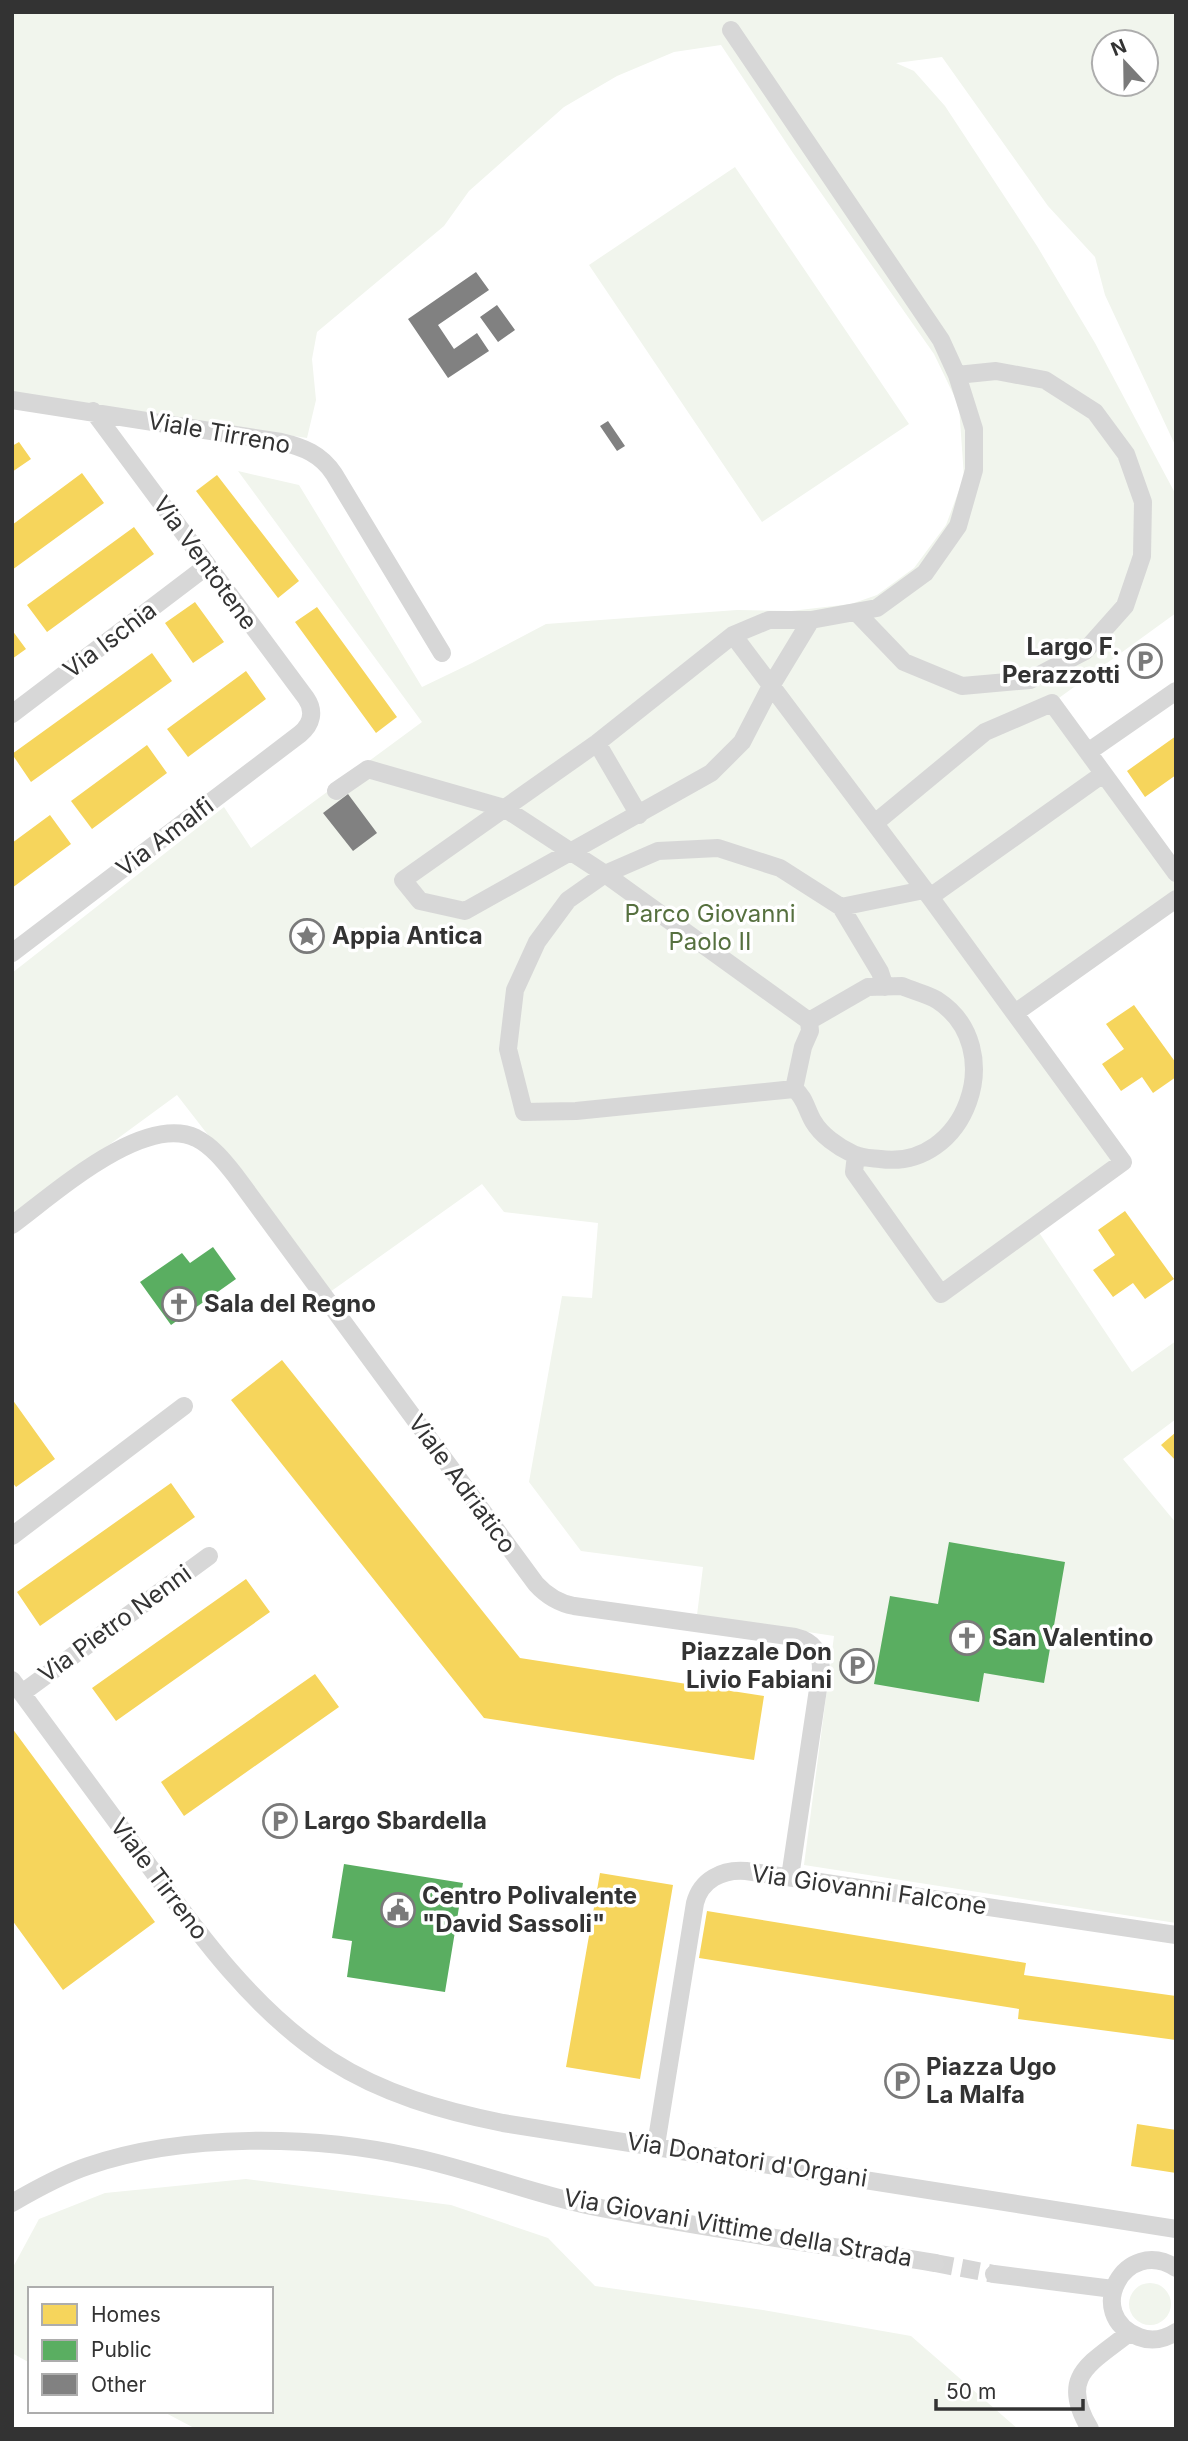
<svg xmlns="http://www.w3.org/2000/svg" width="1188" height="2441" viewBox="0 0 1188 2441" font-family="Inter,sans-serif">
<rect width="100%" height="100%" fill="#fff"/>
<!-- green -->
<path fill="#f1f5ed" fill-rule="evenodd" d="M12,12H1176V447L1105,295L1095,257L1048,206L942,57L896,63L914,71L945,106L1037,246L1095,343L1176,495V613L1052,703L1176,873V899L1015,1014L1123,1162L1034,1225L1132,1372L1176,1341V1419L1123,1459L1176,1523V1923L804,1865L834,1636L697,1615L703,1567L581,1551L529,1482L562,1296L592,1298L598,1223L504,1212L482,1184L330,1292L177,1095L12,1216V973L224,807L251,848L422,722L238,471L299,485L422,687L472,663L546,624L737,610L791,611L851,604L877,595L914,568L946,525L964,477L959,406L934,354L793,153L721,45L674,52L617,76L564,107L469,191L444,226L317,332L312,359L316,400L307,438L12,394ZM1104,42H1146V84H1104Z
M735,167L909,424L762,522L589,265Z
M246,2179L451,2205L548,2238L595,2286L763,2310L911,2336L1018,2429H196L162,2411H271V2289H30V2363L12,2353V2269L39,2219L105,2193Z
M1129 2304a21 21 0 1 1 42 0a21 21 0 1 1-42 0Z"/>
<!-- homes -->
<path fill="#f6d55c" d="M19,442L31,459L12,472V446Z
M82,473L104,503L12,570V525Z
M217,475L299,581L278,598L196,491Z
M134,527L154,554L47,632L27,605Z
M195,602L224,642L193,663L165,623Z
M317,607L397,717L376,733L295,622Z
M12,630L26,649L12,659Z
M152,653L172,681L31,782L12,754Z
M246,671L266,699L188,757L167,729Z
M1176,736V775L1145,797L1127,771Z
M147,745L167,773L92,829L71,801Z
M50,815L71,844L12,888V843Z
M1134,1005L1176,1063V1077L1153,1093L1142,1077L1121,1091L1102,1064L1124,1049L1106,1024Z
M1125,1211L1174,1279L1145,1299L1133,1283L1113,1297L1093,1270L1115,1255L1098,1230Z
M282,1360L520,1658L764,1696L754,1760L484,1718L231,1400Z
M12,1399L55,1459L16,1487L12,1482Z
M1176,1432V1461L1161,1445Z
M171,1483L195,1517L40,1626L17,1592Z
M246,1579L270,1612L116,1721L92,1688Z
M315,1674L339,1707L184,1816L161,1782Z
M12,1728L155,1922L63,1990L12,1920Z
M600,1873L673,1885L640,2079L566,2067Z
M707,1911L1026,1963L1024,1975L1176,1996V2040L1018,2019L1019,2009L699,1958Z
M1137,2124L1176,2130V2173L1131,2166Z"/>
<!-- public -->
<path fill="#5aae61" d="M213,1247L236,1279L171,1325L140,1282L182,1253L190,1263Z
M949,1542L1065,1562L1044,1683L984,1673L979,1702L874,1684L890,1596L938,1604Z
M344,1864L463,1883L445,1992L347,1977L352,1941L332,1938Z"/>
<!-- building -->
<path fill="#818181" d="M476,272L489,290L438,325L454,349L477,333L489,351L448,378L408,319Z
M497,305L515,330L498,342L480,317Z
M608,421L625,446L617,451L600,426Z
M348,794L377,833L353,851L323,813Z"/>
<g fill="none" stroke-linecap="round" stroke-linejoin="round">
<!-- street-tunnel -->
<path stroke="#d6d6d6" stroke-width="18" stroke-dasharray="18 9" stroke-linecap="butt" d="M935,2263L994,2274"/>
<!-- street -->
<path stroke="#d7d7d7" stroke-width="18" d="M731,30L941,340L957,375L974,429V470L958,526L925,573L877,608L811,620H769L733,635L597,743L403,880L420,901L465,911L711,773L742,742L771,686L811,620
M12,400L281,442C303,447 321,454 334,474L442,653
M856,612L904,662L962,686L1030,680L1085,651L1125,606L1142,556L1143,502L1126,454L1095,412L1045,380L996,371L957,375
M733,635L930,897L1123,1162L941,1294L854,1172L856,1155
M12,714L207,566
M597,743L639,815
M1088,752L1176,691
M336,791L368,769L504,808L605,874L809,1021
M875,823L985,732L1052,703L1176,873
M930,897L1103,774
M841,907L924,890
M12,953L300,734C312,724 315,711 306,698L93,411
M902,986C913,991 927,994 937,1000C1010,1047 966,1171 880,1159C871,1158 861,1158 853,1154C838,1147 821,1135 813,1121C806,1109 805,1097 794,1089L803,1047L810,1031L809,1021L868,987Z
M1015,1013L1176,899
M794,1089L576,1111L524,1112L508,1049L515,990L537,942L568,900L605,874L658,851L718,848L780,868L841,907L880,972L885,987
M12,1225C53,1195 143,1113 196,1138C212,1146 224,1161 235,1175L536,1584C546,1595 558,1603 574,1606L795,1637C812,1641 821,1652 821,1669L790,1877
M12,1536L184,1406
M12,1680C56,1740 100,1800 144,1859C197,1932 253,2010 330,2060C383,2094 443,2111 503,2123L1176,2229
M22,1693L209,1556
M656,2145L695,1903C701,1880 722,1869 746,1871L1176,1935
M12,2203C36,2189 61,2175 88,2166C184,2133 314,2135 412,2157C478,2171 540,2197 606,2209C715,2230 825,2245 935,2263
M1176,2268C1125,2235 1082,2315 1139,2337C1152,2342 1165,2339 1176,2332
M994,2274L1113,2289
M1090,2429C1058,2376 1090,2364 1129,2333"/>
</g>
<!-- icons -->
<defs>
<g id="parking-ring" transform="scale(1.75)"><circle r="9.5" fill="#fff" stroke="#7a7a7a" stroke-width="1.5"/><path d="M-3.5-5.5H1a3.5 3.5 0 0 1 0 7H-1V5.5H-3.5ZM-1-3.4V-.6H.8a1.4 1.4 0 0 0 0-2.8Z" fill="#7a7a7a"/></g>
<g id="sight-ring" transform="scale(1.75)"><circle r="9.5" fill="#fff" stroke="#7a7a7a" stroke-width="1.5"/><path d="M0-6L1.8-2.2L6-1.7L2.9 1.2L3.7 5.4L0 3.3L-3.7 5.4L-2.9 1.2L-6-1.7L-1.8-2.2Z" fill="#7a7a7a"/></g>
<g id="church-ring" transform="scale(1.75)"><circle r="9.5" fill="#fff" stroke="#7a7a7a" stroke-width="1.5"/><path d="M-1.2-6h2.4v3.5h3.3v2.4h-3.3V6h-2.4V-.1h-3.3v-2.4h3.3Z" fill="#7a7a7a"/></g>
<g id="civic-ring" transform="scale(1.75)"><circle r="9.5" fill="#fff" stroke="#7a7a7a" stroke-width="1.5"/><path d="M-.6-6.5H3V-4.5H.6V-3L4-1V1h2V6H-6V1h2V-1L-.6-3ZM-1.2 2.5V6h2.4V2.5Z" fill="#7a7a7a"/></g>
</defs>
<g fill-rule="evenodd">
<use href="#parking-ring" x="1145" y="661"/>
<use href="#sight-ring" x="307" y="936"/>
<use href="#church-ring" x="179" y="1304"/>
<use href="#church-ring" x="967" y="1638"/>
<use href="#parking-ring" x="857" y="1666"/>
<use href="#parking-ring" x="280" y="1821"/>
<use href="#civic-ring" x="398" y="1910"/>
<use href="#parking-ring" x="902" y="2081"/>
</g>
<g text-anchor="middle" stroke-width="7" stroke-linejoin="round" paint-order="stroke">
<!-- street labels -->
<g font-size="24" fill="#333" stroke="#fff">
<text transform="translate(219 433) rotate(10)" y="8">Viale Tirreno</text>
<text transform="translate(205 563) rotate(54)" y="8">Via Ventotene</text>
<text transform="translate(110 640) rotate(-37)" y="8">Via Ischia</text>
<text transform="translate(165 837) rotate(-37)" y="8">Via Amalfi</text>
<text transform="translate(462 1484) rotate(54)" y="8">Viale Adriatico</text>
<text transform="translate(115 1624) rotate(-36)" y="8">Via Pietro Nenni</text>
<text transform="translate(159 1879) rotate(53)" y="8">Viale Tirreno</text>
<text transform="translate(869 1890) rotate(8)" y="8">Via Giovanni Falcone</text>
<text transform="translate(747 2160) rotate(9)" y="8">Via Donatori d'Organi</text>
<text transform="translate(738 2228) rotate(10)" y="8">Via Giovani Vittime della Strada</text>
</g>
<!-- poi labels -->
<g font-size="24" font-weight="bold" fill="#333" stroke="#fff" text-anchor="start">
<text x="1120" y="655" text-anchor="end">Largo F.<tspan x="1120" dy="28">Perazzotti</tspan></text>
<text x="332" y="944">Appia Antica</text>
<text x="204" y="1312">Sala del Regno</text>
<text x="992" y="1646">San Valentino</text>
<text x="832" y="1660" text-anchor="end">Piazzale Don<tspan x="832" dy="28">Livio Fabiani</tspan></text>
<text x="304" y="1829">Largo Sbardella</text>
<text x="422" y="1904">Centro Polivalente<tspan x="422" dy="28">"David Sassoli"</tspan></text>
<text x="926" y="2075">Piazza Ugo<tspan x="926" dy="28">La Malfa</tspan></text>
</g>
<!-- park labels -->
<g font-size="24" fill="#56703f" stroke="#fff">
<text x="710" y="922">Parco Giovanni<tspan x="710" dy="28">Paolo II</tspan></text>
</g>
</g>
<!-- border -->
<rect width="1188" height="2441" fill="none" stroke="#333333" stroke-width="28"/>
<!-- legend -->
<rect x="28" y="2287" width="245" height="126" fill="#ffffff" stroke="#adadad" stroke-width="2"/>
<rect x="42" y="2304" width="35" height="21" fill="#f6d55c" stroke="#adadad" stroke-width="2"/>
<text x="91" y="2322" font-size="21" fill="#333333">Homes</text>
<rect x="42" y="2340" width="35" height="21" fill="#5aae61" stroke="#adadad" stroke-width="2"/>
<text x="91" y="2357" font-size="21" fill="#333333">Public</text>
<rect x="42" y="2374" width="35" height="21" fill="#818181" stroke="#adadad" stroke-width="2"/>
<text x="91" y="2392" font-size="21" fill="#333333">Other</text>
<!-- north arrow -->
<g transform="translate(1125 63) rotate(338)"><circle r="33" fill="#ffffff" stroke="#adadad" stroke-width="2"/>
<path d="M0-5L12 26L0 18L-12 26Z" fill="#7a7a7a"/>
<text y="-10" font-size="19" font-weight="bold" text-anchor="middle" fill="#333333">N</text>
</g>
<!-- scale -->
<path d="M936 2399v10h147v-10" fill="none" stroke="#333333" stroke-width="3.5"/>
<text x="946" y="2399" font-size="21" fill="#333333" stroke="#ffffff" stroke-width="5" paint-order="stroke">50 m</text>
</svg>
